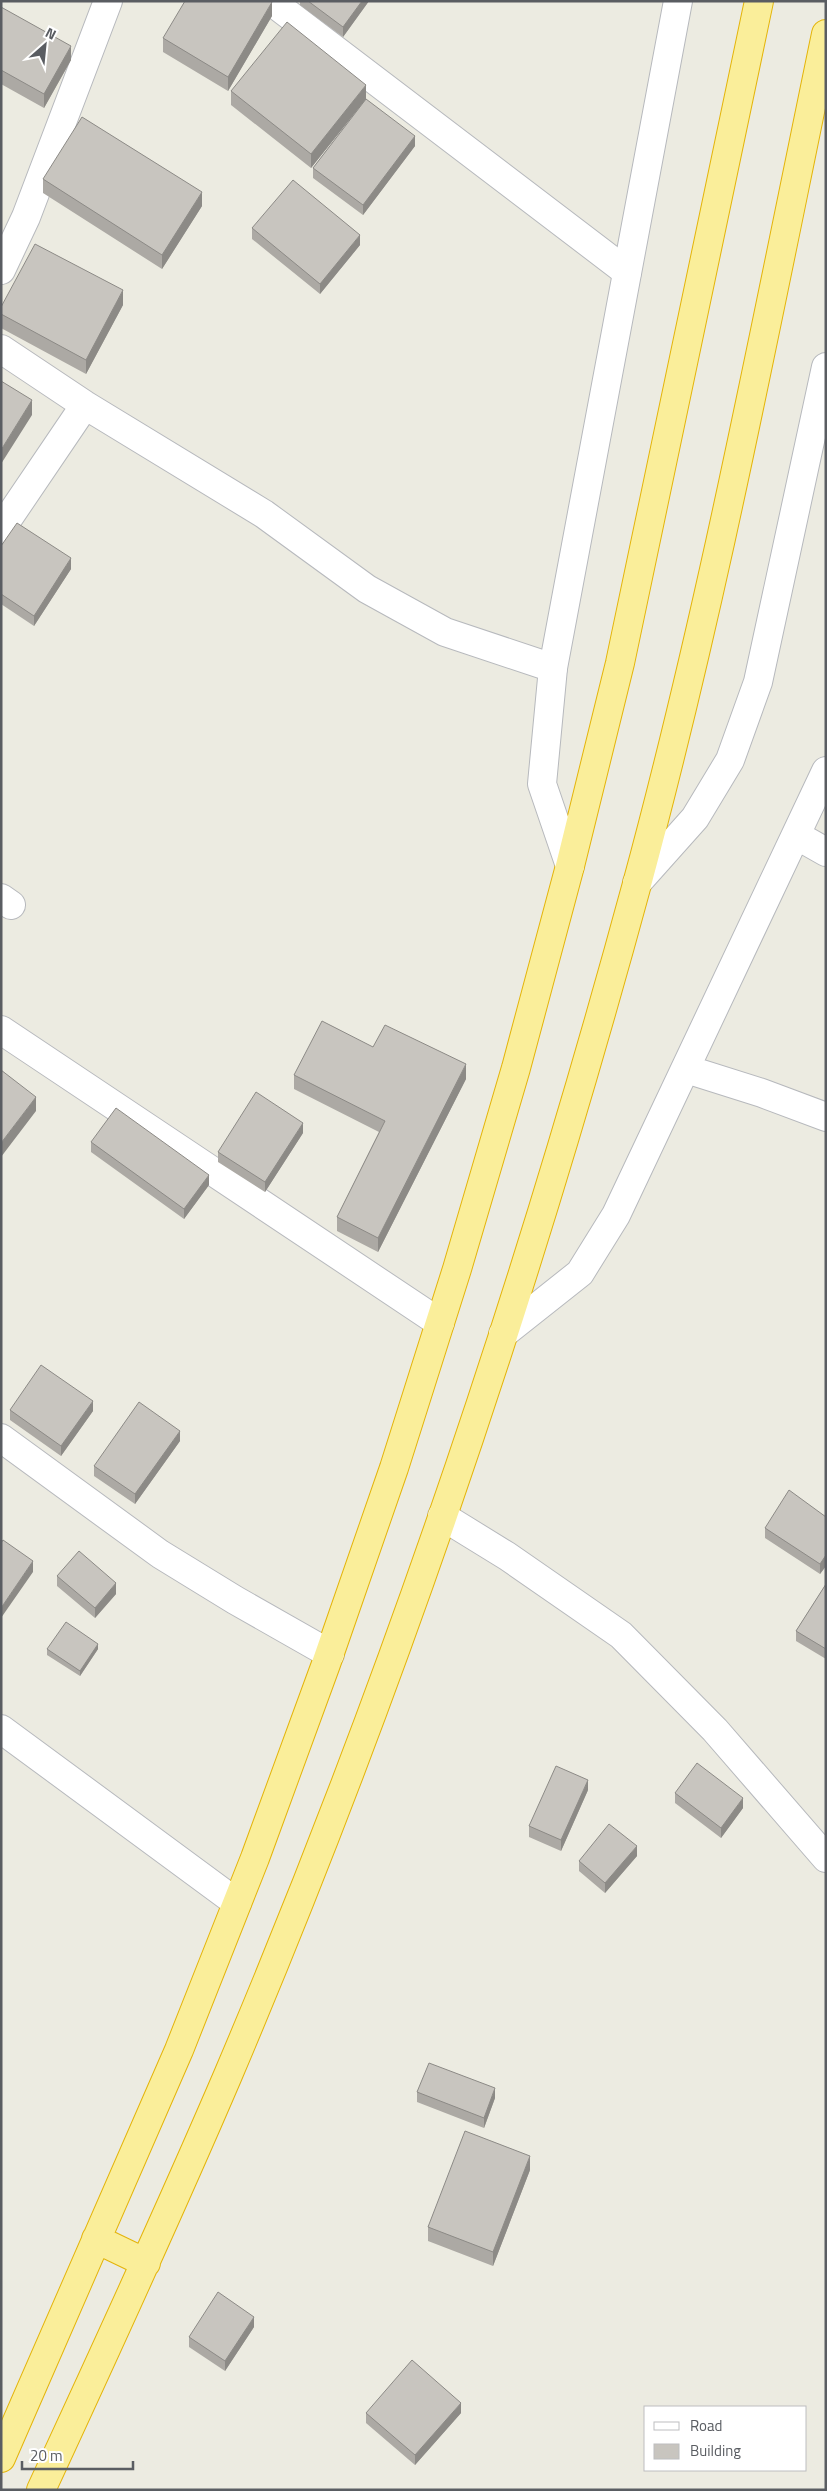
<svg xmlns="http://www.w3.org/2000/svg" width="827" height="2491" viewBox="0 0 827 2491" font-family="'Titillium Web',sans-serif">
<rect width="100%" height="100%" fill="#ecebe1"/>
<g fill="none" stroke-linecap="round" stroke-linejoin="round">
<!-- minor casing -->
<g stroke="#b7b9bd" stroke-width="30">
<path id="minor" d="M271,1L627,272
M1,270L26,217L108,1
M1,349L85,405L264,514L367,589L445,632L553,668
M1,529L85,405
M796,835L826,852
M1,898L11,905
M1,1030L440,1323
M686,1069L762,1093L826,1117
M503,1334L580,1273L616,1215L826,771
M1,1438L160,1554L235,1600L330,1654
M442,1516L507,1556L621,1635L715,1730L826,1858
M1,1729L237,1903"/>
</g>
<!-- tertiary casing -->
<g stroke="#b7b9bd" stroke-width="30">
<path id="tertiary" d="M570,866L542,784L553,668L678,1
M637,883L695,818L730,760L758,682L826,367"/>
</g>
<!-- trunk casing -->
<g stroke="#e4b409" stroke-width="30">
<path id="trunk" d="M96,2239L146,2263
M1,2458L179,2050L255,1858L326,1664L394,1468L457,1269L516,1068L570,866L620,663L759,1
M41,2490C105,2352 168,2215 228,2075C392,1689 527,1289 637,884C713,604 767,318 826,34"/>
</g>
<!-- minor -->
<use href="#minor" stroke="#fff" stroke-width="28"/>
<!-- tertiary -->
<use href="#tertiary" stroke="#fff" stroke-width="28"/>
<!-- trunk -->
<use href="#trunk" stroke="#faee9a" stroke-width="28"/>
</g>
<!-- wall -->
<path fill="#aca9a4" d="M300,1H369L343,37L300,5Z
M1,7L71,60L44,108L1,84Z
M272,16L228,91L163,52V38Z
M231,91L366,99L415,146L363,215L313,178V168L363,103L311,168L231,105Z
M43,179L202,206L162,269L43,193Z
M252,228L360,245L320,294L252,239Z
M123,305L86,374L1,328V307Z
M1,546L71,569L34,626L1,604Z
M373,1047L466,1079L378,1252L337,1231V1217L379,1132L294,1089V1075Z
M303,1133L265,1192L218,1162V1152Z
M91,1142L209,1185L184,1219L91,1152Z
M10,1410L93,1411L61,1456L10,1420Z
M180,1441L135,1504L94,1476V1466Z
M826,1517V1566L820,1574L765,1538V1528Z
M57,1576L116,1594L95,1618L57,1586Z
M826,1584V1659L796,1641V1631Z
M47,1649H98L80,1676L47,1655Z
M588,1790L561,1851L529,1837V1826Z
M675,1793L743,1808L721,1838L675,1803Z
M637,1856L605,1893L579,1871V1861Z
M417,2092L495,2098L484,2128L417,2102Z
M530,2170L493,2266L428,2241V2227Z
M254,2327L225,2371L189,2347V2337Z
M366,2413H461L415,2465L366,2423Z"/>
<!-- shaded-wall -->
<path fill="#8c8a86" d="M362,1H369L343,37V27Z
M272,2V16L228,91V77Z
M71,46V60L44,108V94Z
M366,85V99L311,168V154Z
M415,136V146L363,215V205Z
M202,192V206L162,269V255Z
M360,235V245L320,294V284Z
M123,290V305L86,374V360Z
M32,400V415L1,464V450Z
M71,558V569L34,626V616Z
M466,1064V1079L378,1252V1238Z
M36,1097V1111L1,1157V1143Z
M303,1123V1133L265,1192V1182Z
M209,1175V1185L184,1219V1209Z
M93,1401V1411L61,1456V1446Z
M180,1431V1441L135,1504V1494Z
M826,1555V1566L820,1574V1564Z
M33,1561V1572L1,1618V1608Z
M116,1583V1594L95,1618V1608Z
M98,1644V1649L80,1676V1671Z
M588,1780V1790L561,1851V1840Z
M743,1798V1808L721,1838V1828Z
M637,1846V1856L605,1893V1883Z
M495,2088V2098L484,2128V2118Z
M530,2156V2170L493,2266V2252Z
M254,2317V2327L225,2371V2361Z
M461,2403V2413L415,2465V2455Z"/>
<!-- building -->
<path fill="#c8c5bf" stroke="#8c8a86" d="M185,1H271L272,2L228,77L163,38Z
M308,1H362L343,27Z
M1,7L71,46L44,94L1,70Z
M287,22L366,85L311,154L231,91Z
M366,99L415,136L363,205L313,168Z
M82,117L202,192L162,255L43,179Z
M293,180L360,235L320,284L252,228Z
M35,244L123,290L86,360L1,314V307Z
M1,381L32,400L1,450Z
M17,523L71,558L34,616L1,594V546Z
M322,1021L373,1047L385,1025L466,1064L378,1238L337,1217L385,1121L294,1075Z
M1,1070L36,1097L1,1143Z
M256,1092L303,1123L265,1182L218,1152Z
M116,1108L209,1175L184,1209L91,1142Z
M41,1365L93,1401L61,1446L10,1410Z
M139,1402L180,1431L135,1494L94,1466Z
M789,1490L826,1517V1555L820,1564L765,1528Z
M3,1540L33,1561L1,1608V1543Z
M79,1551L116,1583L95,1608L57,1576Z
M826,1584V1649L796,1631Z
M66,1622L98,1644L80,1671L47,1649Z
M697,1763L743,1798L721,1828L675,1793Z
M556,1766L588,1780L561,1840L529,1826Z
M609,1824L637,1846L605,1883L579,1861Z
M429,2063L495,2088L484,2118L417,2092Z
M465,2131L530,2156L493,2252L428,2227Z
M218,2292L254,2317L225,2361L189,2337Z
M412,2360L461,2403L415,2455L366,2413Z"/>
<!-- border -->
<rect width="827" height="2491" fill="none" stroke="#5a5d62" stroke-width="5"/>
<!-- legend -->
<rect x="644" y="2406" width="162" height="65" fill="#ffffff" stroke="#bdbec0"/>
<rect x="654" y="2422" width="25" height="8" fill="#ffffff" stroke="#bdbec0"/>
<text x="690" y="2431" font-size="15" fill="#5a5d62">Road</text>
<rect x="654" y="2444" width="25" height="15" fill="#c8c5bf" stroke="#bdbec0"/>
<text x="690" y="2456" font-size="15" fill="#5a5d62">Building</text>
<!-- north arrow -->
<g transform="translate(45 45) rotate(27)" stroke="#ffffff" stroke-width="4" paint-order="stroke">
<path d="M0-4L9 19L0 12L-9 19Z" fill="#5a5d62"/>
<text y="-8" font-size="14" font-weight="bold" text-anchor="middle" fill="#5a5d62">N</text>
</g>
<!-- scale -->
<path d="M22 2461v8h111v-8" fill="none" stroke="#5a5d62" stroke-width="2.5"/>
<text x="30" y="2461" font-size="15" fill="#5a5d62" stroke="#ffffff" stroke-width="4" paint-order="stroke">20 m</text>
</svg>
